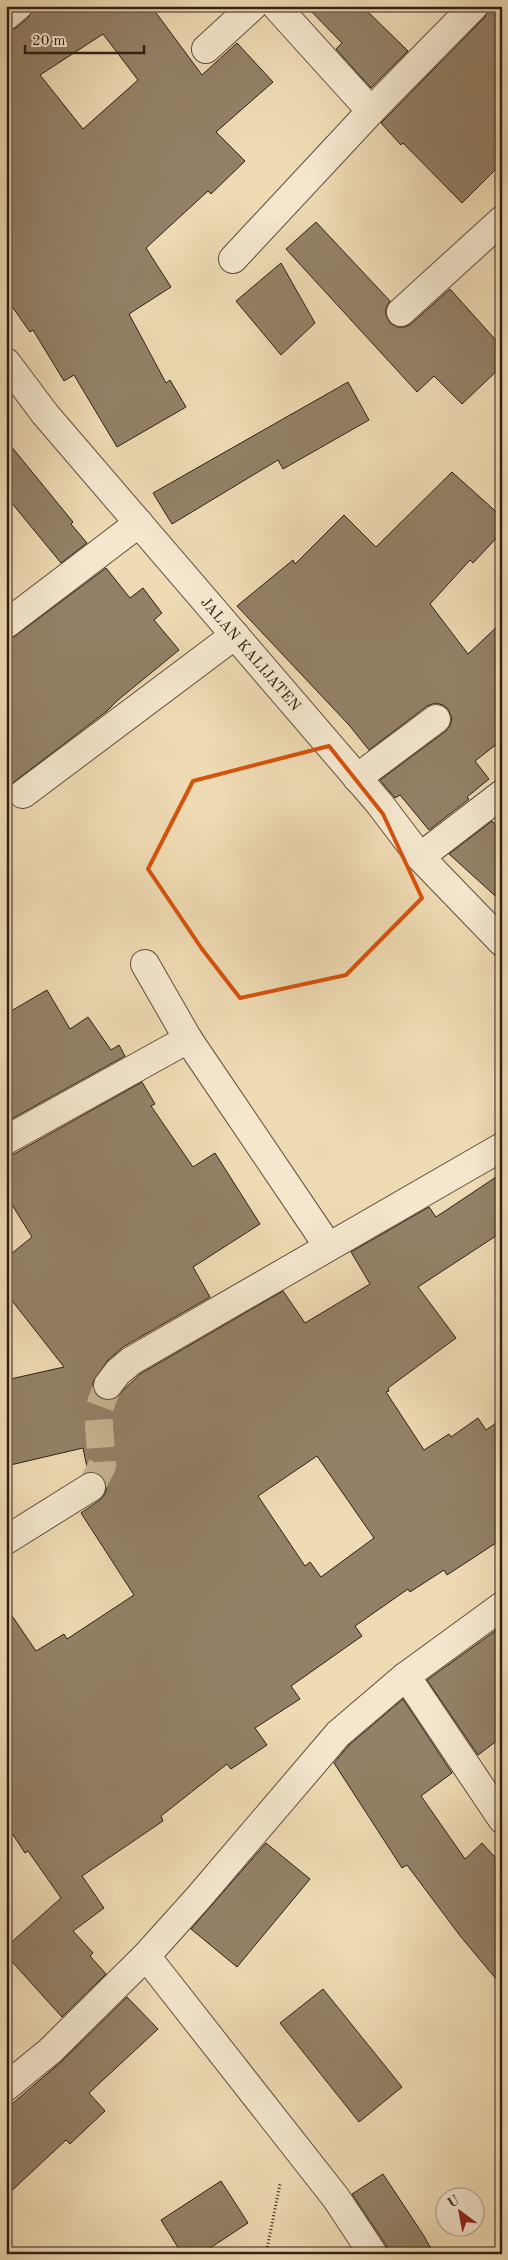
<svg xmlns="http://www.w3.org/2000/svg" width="508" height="2260" viewBox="0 0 508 2260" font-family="'Old Standard TT',serif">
<rect width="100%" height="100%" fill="#eedab3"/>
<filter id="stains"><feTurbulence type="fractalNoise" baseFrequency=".004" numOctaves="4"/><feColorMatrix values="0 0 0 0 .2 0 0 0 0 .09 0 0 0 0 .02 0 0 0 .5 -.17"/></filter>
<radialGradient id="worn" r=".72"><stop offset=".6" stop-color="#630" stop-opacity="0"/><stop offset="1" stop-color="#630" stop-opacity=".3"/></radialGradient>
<!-- building -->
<path fill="#938167" stroke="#302015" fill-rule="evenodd" d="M33,6H151L202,75L237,43L273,82L216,132L245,161L211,194L208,191L146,248L171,287L129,314L166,383L170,380L186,407L117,447L74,375L64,381L33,330L30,332L6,298V31L16,28L28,18ZM103,34L138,80L83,129L40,75Z
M306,6H362L408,51L371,88L336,49L342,43Z
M489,6H502V163L462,203L403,143L401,145L381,123L485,17Z
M316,222L390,301L386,308V315L390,323L397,327H405L411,324L450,289L502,347V366L462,404L434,376L417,392L286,249Z
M281,263L315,323L281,355L236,301Z
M348,382L369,420L283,469L278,460L172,524L153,493Z
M6,440L73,522L71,524L87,543L61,563L6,496Z
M452,472L502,517V532L473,563L470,560L430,604L468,654L502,622V740L475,761L489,779L467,797L469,799L429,830L400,795L395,798L380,780L446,731L450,726L452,718L448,709L443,705L435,703L427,706L369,750L349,725L237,606L293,560L295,564L344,515L376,547Z
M106,568L130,598L143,588L162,613L154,620L179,650L118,700L107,711L14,782L6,792V641L15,636Z
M492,821L502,831V902L449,854Z
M47,990L70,1029L88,1017L111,1050L119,1045L125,1056L6,1122V1014Z
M142,1082L155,1104L151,1106L193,1167L215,1153L260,1224L193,1267L210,1297L123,1347L108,1360L93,1382V1390L98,1397L105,1400L114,1399L140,1374L283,1291L305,1323L370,1284L351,1252L429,1207L436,1217L502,1173V1232L418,1287L456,1338L388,1388L389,1391L386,1392L424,1450L449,1434L451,1437L478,1418L486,1430L502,1419V1539L447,1575L444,1570L410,1592L408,1589L355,1626L362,1636L291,1686L300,1699L255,1728L267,1745L231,1769L227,1764L161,1816L163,1821L82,1876L104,1908L73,1931L93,1953L90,1956L106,1974L62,2017L6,1955V1947L61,1898L28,1851L25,1853L6,1824V1607L36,1651L64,1634L67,1639L134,1595L81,1513L100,1500L105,1494L107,1487L104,1479L99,1474L88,1472L83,1448L6,1466V1380L64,1367L6,1293V1258L32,1237L6,1195V1156L14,1154ZM317,1456L374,1538L321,1577L310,1562L305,1566L258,1496Z
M502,1626V1737L478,1755L427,1680Z
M403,1699L452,1773L421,1796L465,1859L482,1843L502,1865V1986L461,1937L407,1865L402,1868L334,1763L349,1745Z
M266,1843L310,1879L237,1967L191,1929Z
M323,1989L402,2087L359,2122L280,2023Z
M127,1997L158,2029L89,2093L105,2111L70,2144L66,2140L6,2196V2109L61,2062Z
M383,2174L424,2236L434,2254H389L386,2245L352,2194Z
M221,2181L248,2223L201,2254H182L161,2220Z"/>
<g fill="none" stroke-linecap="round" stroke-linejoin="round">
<!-- minor-tunnel -->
<path stroke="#c8b593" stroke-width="28" stroke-dasharray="28 14" stroke-linecap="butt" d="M91,1487L102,1466L98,1411L108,1385"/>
<!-- minor casing -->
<g stroke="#604e3c" stroke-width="30">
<g id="minor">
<path d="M276,6L371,111"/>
<path d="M6,16L18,6"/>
<path d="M206,49L253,6"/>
<path d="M233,259L371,111L474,6"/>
<path d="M401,312L502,220"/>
<path id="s1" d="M6,362L45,414L379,803L420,857L502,942"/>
<path d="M6,624L139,523"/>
<path d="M357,778L436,719"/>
<path d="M23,794L235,635"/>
<path d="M420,857L502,794"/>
<path d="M145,964L188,1039L328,1246"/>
<path d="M6,1140L188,1039"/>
<path d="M108,1385L118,1372L131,1361L502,1147"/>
<path d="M6,1540L91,1487"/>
<path d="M406,1676L502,1819"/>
<path d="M146,1956L336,2198L373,2254"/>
<path d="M6,2087L50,2051L146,1956L199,1897L338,1734L406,1676L502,1606"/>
</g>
</g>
<!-- path -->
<path stroke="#302015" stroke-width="3" stroke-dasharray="1 2.5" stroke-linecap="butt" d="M266,2254L280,2184"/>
<!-- minor -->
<use href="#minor" stroke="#f4e7ce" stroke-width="28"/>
</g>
<!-- marked area -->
<path fill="none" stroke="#d6530d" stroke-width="4" stroke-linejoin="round" d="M329,746L383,814L422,898L346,975L240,998L202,949L148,869L193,781Z"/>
<g text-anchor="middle" stroke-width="4" stroke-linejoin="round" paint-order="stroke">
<!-- street labels -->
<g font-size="15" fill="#302015" stroke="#f4e7ce">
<text dy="5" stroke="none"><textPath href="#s1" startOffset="381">JALAN KALIJATEN</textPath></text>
</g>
</g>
<!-- margin -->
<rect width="508" height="2260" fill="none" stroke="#eedab3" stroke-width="25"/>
<rect x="8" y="8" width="493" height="2245" fill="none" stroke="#302015" stroke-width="2.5"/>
<rect x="12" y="12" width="483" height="2235" fill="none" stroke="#302015"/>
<!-- north arrow -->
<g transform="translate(460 2212) rotate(328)"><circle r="24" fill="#f4e7ce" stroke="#a69784"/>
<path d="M0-4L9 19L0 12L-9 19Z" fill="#8f2418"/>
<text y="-8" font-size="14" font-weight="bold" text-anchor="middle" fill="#302015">U</text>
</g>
<!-- scale -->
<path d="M25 45v8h119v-8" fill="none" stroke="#302015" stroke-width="2.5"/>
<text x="32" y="45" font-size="15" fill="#302015" stroke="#f4e7ce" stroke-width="4" paint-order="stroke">20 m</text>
<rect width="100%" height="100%" filter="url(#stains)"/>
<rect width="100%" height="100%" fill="url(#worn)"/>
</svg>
